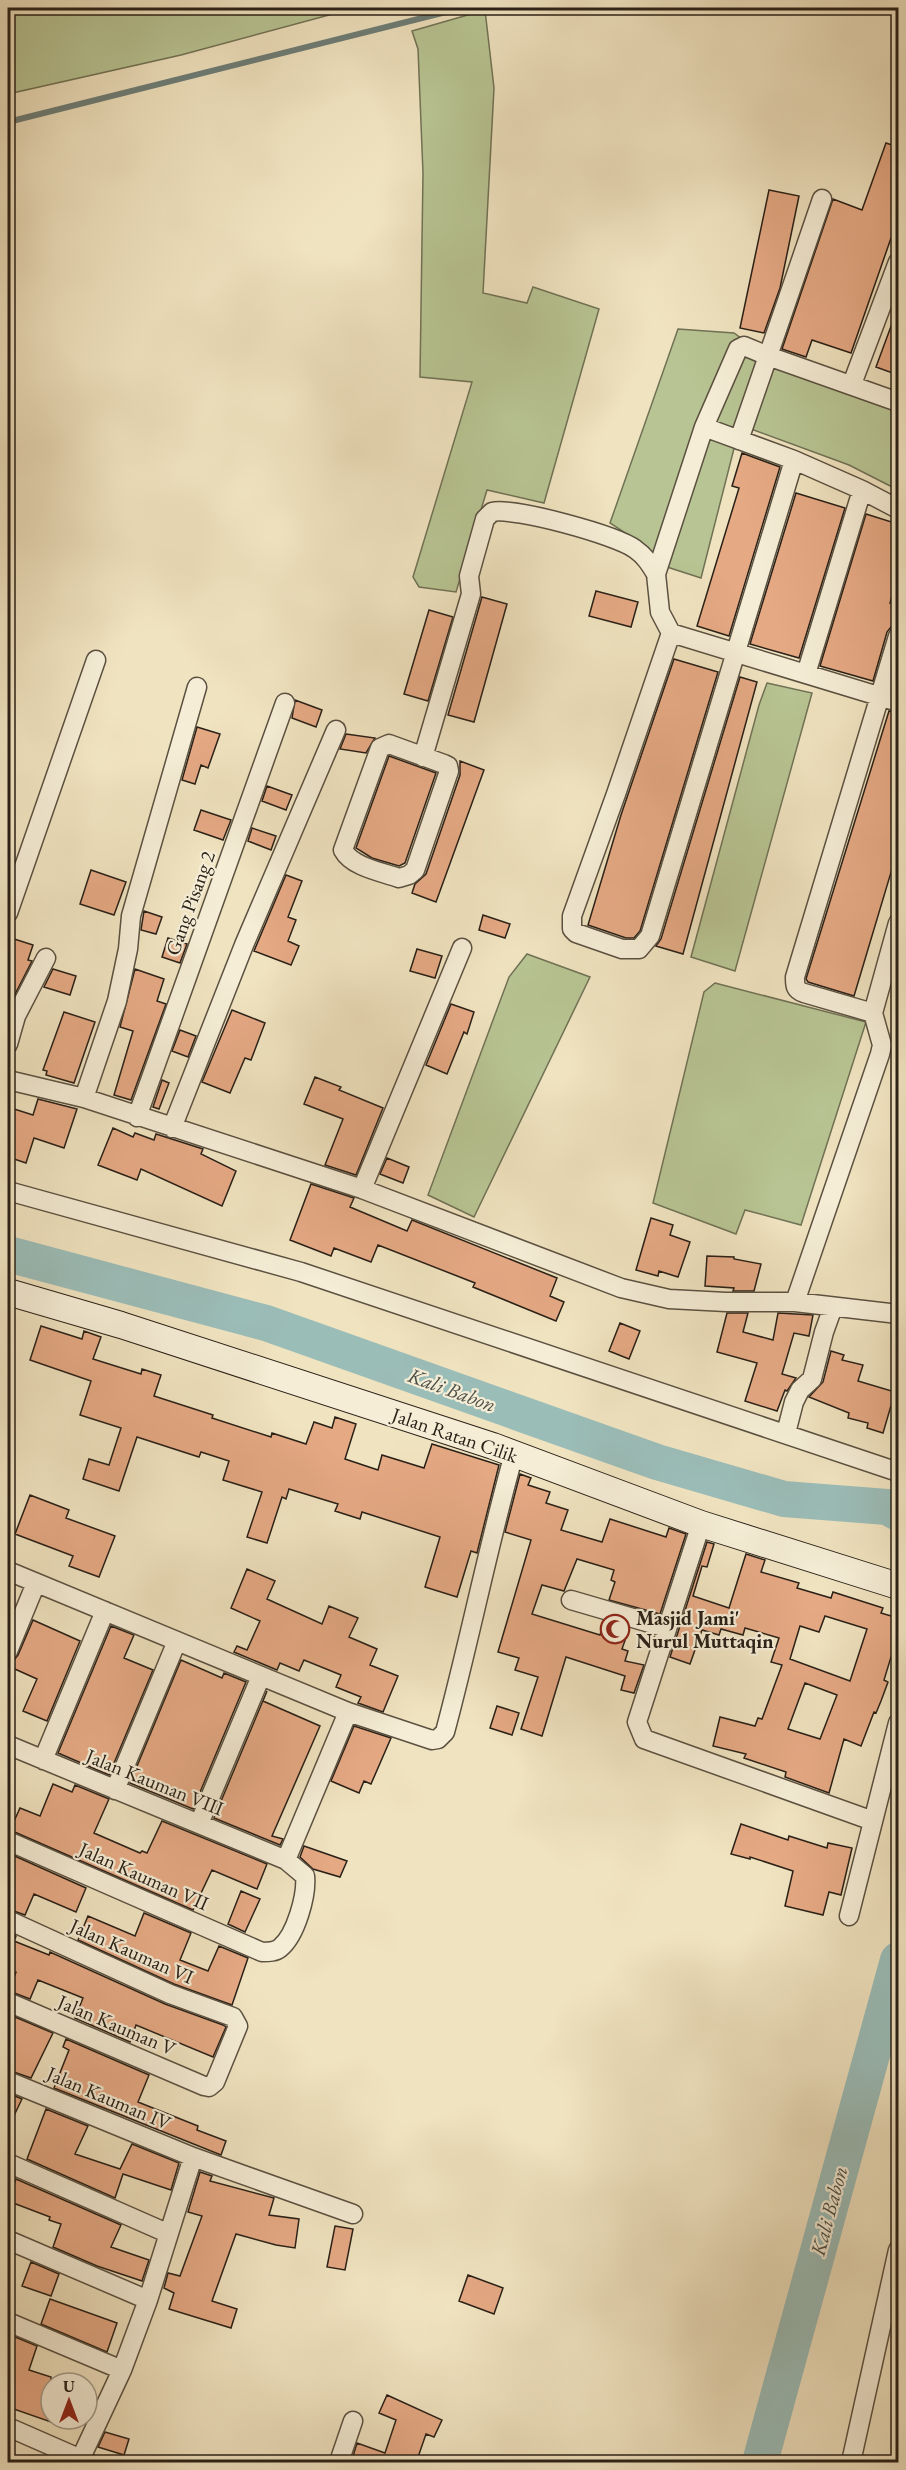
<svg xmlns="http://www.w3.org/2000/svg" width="906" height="2470" viewBox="0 0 906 2470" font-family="'EB Garamond',serif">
<rect width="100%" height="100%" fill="#f0e3c0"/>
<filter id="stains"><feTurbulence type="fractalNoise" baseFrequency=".00333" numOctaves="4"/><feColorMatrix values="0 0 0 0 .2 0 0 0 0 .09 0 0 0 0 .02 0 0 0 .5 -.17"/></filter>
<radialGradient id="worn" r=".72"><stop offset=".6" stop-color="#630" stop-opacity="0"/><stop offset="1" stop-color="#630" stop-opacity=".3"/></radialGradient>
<!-- green -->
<path fill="#b8c493" stroke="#707255" stroke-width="1.5" d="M8,8H355L181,55L8,94Z
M485,10L494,88L483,293L527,303L533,287L599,309L544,503L487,490L456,592L419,587L413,577L472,382L420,377L423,173L418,49L412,31Z
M678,329L734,333L767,357L898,408V490L849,465L740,425L701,578L664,566L639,542L610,523Z
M767,683L812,693L735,971L691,957L759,705Z
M527,954L590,977L474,1217L428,1195L509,977Z
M715,983L866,1022L801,1225L745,1210L736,1234L653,1203L704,992Z"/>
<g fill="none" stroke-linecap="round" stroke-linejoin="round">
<!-- stream -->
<path stroke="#6d7e78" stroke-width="6" d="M8,122L462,8"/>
<!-- river -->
<path stroke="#9bbdb8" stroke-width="36" d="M8,1254L266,1323L657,1462L784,1499L887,1507L898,1513
M760,2462L898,1960"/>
</g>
<!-- building -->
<path fill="#e5a984" stroke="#292017" stroke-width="1.5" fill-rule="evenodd" d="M886,143L898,147V218L851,353L812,340L806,357L782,349L833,199L862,210Z
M769,190L799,196L780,288L764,333L740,328Z
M897,310H898V375L876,367Z
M742,453L780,467L729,636L697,626L739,488L732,486Z
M796,493L845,508L799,658L750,644Z
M866,514L898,524V574L890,603L898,604V625L891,627L887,632L873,681L820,666Z
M596,591L638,602L631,627L589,616Z
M482,597L507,604L474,722L448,715Z
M429,610L453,617L428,701L404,694Z
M674,659L718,672L640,931L634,938H626L588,925L621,815Z
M740,677L757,682L683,954L656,946L661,939Z
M295,700L322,710L316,727L292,718Z
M889,711L898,713V849L854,996L808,982L806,979Z
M197,727L220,734L208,768L201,765L195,784L182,780Z
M346,734L375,738L366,753L340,749Z
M389,756L436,773L405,863L399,866L372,858L356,848Z
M460,761L484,770L436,902L412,893L415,884L426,874L460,775Z
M267,786L292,795L286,810L262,801Z
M201,810L231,820L223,840L194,830Z
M252,828L276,836L271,850L248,841Z
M91,870L126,882L114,915L80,904Z
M286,875L302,881L288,917L296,920L288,941L299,946L291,965L254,951Z
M144,911L162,917L156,934L141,930Z
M483,915L510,924L505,938L479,930Z
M8,937L33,945L28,960L32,961L8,1008Z
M168,938L187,944L180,963L162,957Z
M417,949L442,956L435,978L410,971Z
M53,969L76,976L70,995L44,987Z
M135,969L164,979L157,1001L166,1004L131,1100L114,1095L133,1031L120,1027Z
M451,1004L474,1012L467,1034L464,1032L447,1074L426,1065Z
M232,1010L265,1023L251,1060L245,1058L230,1093L202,1082Z
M64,1012L95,1022L74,1083L46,1075L47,1071L43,1070Z
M180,1030L196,1036L188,1057L172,1051Z
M315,1077L341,1087L339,1090L383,1108L356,1175L325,1165L343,1119L304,1104Z
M162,1080L169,1083L159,1109L153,1107Z
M38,1099L77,1109L64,1148L34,1138L26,1163L8,1157V1107L33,1115Z
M113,1128L133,1137L135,1133L154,1140L156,1134L203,1149L201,1154L236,1171L222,1206L141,1169L137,1180L98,1165Z
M387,1158L409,1167L403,1183L380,1174Z
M311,1184L354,1198L350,1207L407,1231L412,1220L557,1278L550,1296L564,1302L556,1321L473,1287L475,1283L378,1245L371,1262L334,1248L331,1256L290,1240Z
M651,1218L673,1225L670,1235L690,1242L678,1277L659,1271L658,1276L636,1270Z
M707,1256L734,1257V1259L761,1264L754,1291H733L734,1288L705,1286Z
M727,1313H748L743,1332L773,1340L778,1313L813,1315L809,1336L794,1333L782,1374L796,1378L787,1391L785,1390L777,1411L745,1401L757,1363L717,1352Z
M620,1323L640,1331L629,1359L609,1351Z
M41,1326L82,1339L84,1331L101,1337L93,1359L141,1374L142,1369L161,1375L154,1396L213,1415L212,1418L271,1437L272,1433L306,1444L314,1422L332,1428L335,1417L356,1424L345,1459L378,1470L382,1455L424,1468L432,1444L499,1465L477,1553L471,1551L457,1597L425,1587L440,1537L362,1512L360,1519L335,1511L338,1504L289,1489L286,1499L282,1497L267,1543L247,1537L262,1492L223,1480L229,1461L201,1452L199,1457L137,1437L119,1491L83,1479L89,1459L109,1465L121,1428L80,1415L91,1381L30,1360Z
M831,1351L844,1355L842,1360L863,1365L858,1381L895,1392L883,1433L867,1428L868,1423L848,1418L849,1413L809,1397L823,1382Z
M520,1474L531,1478L528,1485L550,1492L546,1503L568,1510L561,1530L602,1542L610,1519L666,1537L669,1528L686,1534L660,1614L609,1600L615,1582L611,1580L614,1570L577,1559L564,1591L542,1585L532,1614L600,1635L604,1621L629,1629L622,1649L628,1651L625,1661L644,1665L634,1693L621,1690L625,1676L566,1657L542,1736L521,1729L538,1677L515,1670L519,1658L498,1652L531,1540L505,1532Z
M30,1495L69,1510L66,1518L115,1536L99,1577L69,1566L73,1556L15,1534Z
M707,1542L714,1544L707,1567L702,1566L693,1596L729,1608L746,1554L765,1560L761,1572L799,1583L797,1588L831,1598L833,1592L883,1608L881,1613L898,1618V1634L884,1680L888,1682L881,1701L876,1713L874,1712L861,1746L844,1739L829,1793L785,1777L786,1772L744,1758L746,1754L713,1746L720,1717L755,1726L758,1718L762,1719L782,1665L771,1662L779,1638L745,1628L743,1635L721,1629L719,1635L702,1630L690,1664L670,1657ZM825,1616L867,1629L850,1681L790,1659L800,1626L819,1632ZM805,1683L837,1695L820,1739L788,1729Z
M247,1569L275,1581L267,1599L322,1624L329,1606L358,1618L349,1637L377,1649L370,1665L398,1676L383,1712L358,1703L361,1697L336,1687L341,1675L304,1660L299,1671L280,1663L277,1670L234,1652L237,1646L247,1650L260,1621L231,1608Z
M33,1620L80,1641L47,1721L23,1711L37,1679L8,1666V1662L14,1660L18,1655Z
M111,1626L134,1635L124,1658L153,1670L109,1775L58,1753Z
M181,1660L222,1678L224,1673L246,1682L193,1809L130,1783Z
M267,1691L263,1701L320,1726L272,1836L283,1839L280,1845L214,1818Z
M497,1706L519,1713L512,1735L490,1728Z
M354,1726L391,1738L371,1784L364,1781L359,1793L331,1781Z
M53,1784L72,1792L75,1785L109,1799L94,1833L140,1853L142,1851L147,1853L162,1821L267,1864L257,1889L212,1870L193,1910L10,1830L20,1808L40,1816Z
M741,1824L788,1840L789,1836L827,1848L828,1843L852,1848L841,1895L829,1892L823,1915L785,1906L793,1871L750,1857V1859L731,1854Z
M304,1846L347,1861L340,1877L313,1869L300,1857Z
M8,1853L86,1888L76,1912L34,1894L25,1915L8,1909Z
M241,1891L260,1899L245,1932L228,1924Z
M144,1913L191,1933L180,1960L208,1971L219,1946L248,1958L232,2005L174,1984L78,1940L88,1916L135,1936Z
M8,1932L16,1936L14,1941L49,1955L50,1952L165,2004L223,2025L226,2027L213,2057L136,2025L130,2042L75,2018L83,1998L38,1980L30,1999L9,1991L16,1972L8,1968Z
M8,2014L53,2033L31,2078L8,2070Z
M66,2039L149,2075L138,2102L198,2126L197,2130L226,2141L221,2155L54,2088L69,2050L63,2047Z
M8,2093L22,2099L8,2128Z
M46,2109L88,2126L75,2154L120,2169L132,2144L179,2163L171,2190L123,2174L115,2198L27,2159Z
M200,2172L212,2176L210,2181L274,2198L269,2215L299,2219L295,2248L276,2245L236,2234L212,2301L237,2309L231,2328L169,2309L174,2293L164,2288L168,2273L180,2276L202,2216L188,2212Z
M16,2179L121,2225L111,2247L149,2260L142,2281L97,2266L53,2247L61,2224L49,2220L50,2217L8,2201Z
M335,2226L353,2229L345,2270L327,2267Z
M31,2262L59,2274L51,2296L22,2286Z
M468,2275L503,2288L494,2314L459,2301Z
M50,2299L117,2323L107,2352L41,2324Z
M8,2334L37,2346L29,2370L51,2377V2422L8,2407Z
M387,2395L442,2420L434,2437L426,2434L416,2463H351L357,2443L385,2453L396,2420L379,2413Z
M105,2432L129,2439L124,2455L98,2447Z"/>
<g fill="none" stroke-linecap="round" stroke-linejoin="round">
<!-- street casing -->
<g stroke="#5b5141" stroke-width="21">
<path id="street" d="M822,199L768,356L898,402
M852,384L898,262
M704,427L794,460
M739,440L768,356L744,346L738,349L704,427L656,574L660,612L671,633L898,702
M671,633L616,794L572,916V929L576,933L622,949H639L650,936L794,460L862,490L898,509
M806,674L862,490
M389,744L444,764L448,766L449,771L415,870L409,875L399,878C382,872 352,867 343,850L380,748Z
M423,757L471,594L469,576L485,519L492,512C514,507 616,535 635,549C645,556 650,564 656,574
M8,913L96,660
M873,1013L804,993C795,990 795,986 795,977L898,636
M873,1013L898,923
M8,1044L16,1016L46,958
M8,1080L84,1098L362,1189L621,1288L669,1299L726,1302H795L898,1314
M84,1098L117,1001L128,949L131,916L197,687
M137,1117L285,703
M172,1128L244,945L336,730
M362,1189L462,948
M8,1191L301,1272L898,1472
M795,1302L880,1054L882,1045L873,1013
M786,1433L794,1402L800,1390L812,1379L824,1332L833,1307
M701,1524L637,1722L644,1739L873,1821
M8,1571L348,1712L432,1740L438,1739L445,1732C470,1639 488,1546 514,1454
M571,1600L667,1628
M8,1651L36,1583
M8,1745L286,1860L305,1876C307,1895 296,1935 280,1948C275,1952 269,1952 262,1952L8,1841
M43,1760L105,1611
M115,1790L177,1641
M199,1824L261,1676
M286,1860L348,1712
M849,1916L898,1723
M8,1920L170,1994L233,2017L238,2026L215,2082L209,2087L204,2086L8,2002
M8,2081L193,2157L353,2214
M8,2163L167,2233
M8,2240L148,2300
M8,2322L122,2370
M8,2427L88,2462
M79,2462L122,2370L148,2300L193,2157
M339,2462L353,2421
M851,2462L898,2250"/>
</g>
<!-- secondary casing -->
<g stroke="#292017" stroke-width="28">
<path id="secondary" d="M8,1292L121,1325L493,1446L701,1524L898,1586"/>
</g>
<!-- street -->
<use href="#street" stroke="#f5edd6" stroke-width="18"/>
<!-- secondary -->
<use href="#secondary" stroke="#f5edd6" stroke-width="26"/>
</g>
<!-- icons -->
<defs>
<g id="mosque-ring" transform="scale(1.5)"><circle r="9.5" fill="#f5edd6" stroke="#8f2418" stroke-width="1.5"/><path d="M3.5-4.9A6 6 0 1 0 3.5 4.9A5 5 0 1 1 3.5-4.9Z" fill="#8f2418"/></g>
</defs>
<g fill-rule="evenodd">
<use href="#mosque-ring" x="615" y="1629"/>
</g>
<g text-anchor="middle" stroke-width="4.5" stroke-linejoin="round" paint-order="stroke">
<!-- street labels -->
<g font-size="20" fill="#292017" stroke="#f5edd6">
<text transform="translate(190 903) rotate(-70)" y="7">Gang Pisang 2</text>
<text transform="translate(455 1435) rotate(19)" y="7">Jalan Ratan Cilik</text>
<text transform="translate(155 1782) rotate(22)" y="7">Jalan Kauman VIII</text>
<text transform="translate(144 1876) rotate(24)" y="7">Jalan Kauman VII</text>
<text transform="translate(132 1951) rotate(24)" y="7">Jalan Kauman VI</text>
<text transform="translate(117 2025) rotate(23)" y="7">Jalan Kauman V</text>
<text transform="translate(109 2098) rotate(23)" y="7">Jalan Kauman IV</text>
</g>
<!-- poi labels -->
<g font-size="20" font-weight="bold" fill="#292017" stroke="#f5edd6" text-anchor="start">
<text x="636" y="1625">Masjid Jami'<tspan x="636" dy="23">Nurul Muttaqin</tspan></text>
</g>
<!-- water labels -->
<g font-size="21" font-style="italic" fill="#4b4f47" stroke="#f5edd6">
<text transform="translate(452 1390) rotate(20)" y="7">Kali Babon</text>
<text transform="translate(829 2211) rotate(-75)" y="7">Kali Babon</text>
</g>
</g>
<!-- margin -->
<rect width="906" height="2470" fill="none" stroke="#f0e3c0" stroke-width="30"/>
<rect x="9" y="9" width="888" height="2452" fill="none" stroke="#292017" stroke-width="3"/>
<rect x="15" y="15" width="876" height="2440" fill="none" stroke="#292017" stroke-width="1.5"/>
<!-- north arrow -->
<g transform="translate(69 2401)"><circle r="28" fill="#f5edd6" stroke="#a39b8a" stroke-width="1.5"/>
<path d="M0-4.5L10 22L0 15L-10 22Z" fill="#8f2418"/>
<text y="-9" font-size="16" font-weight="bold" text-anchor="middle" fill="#292017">U</text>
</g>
<rect width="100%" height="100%" filter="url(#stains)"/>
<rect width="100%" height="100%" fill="url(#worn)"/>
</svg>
